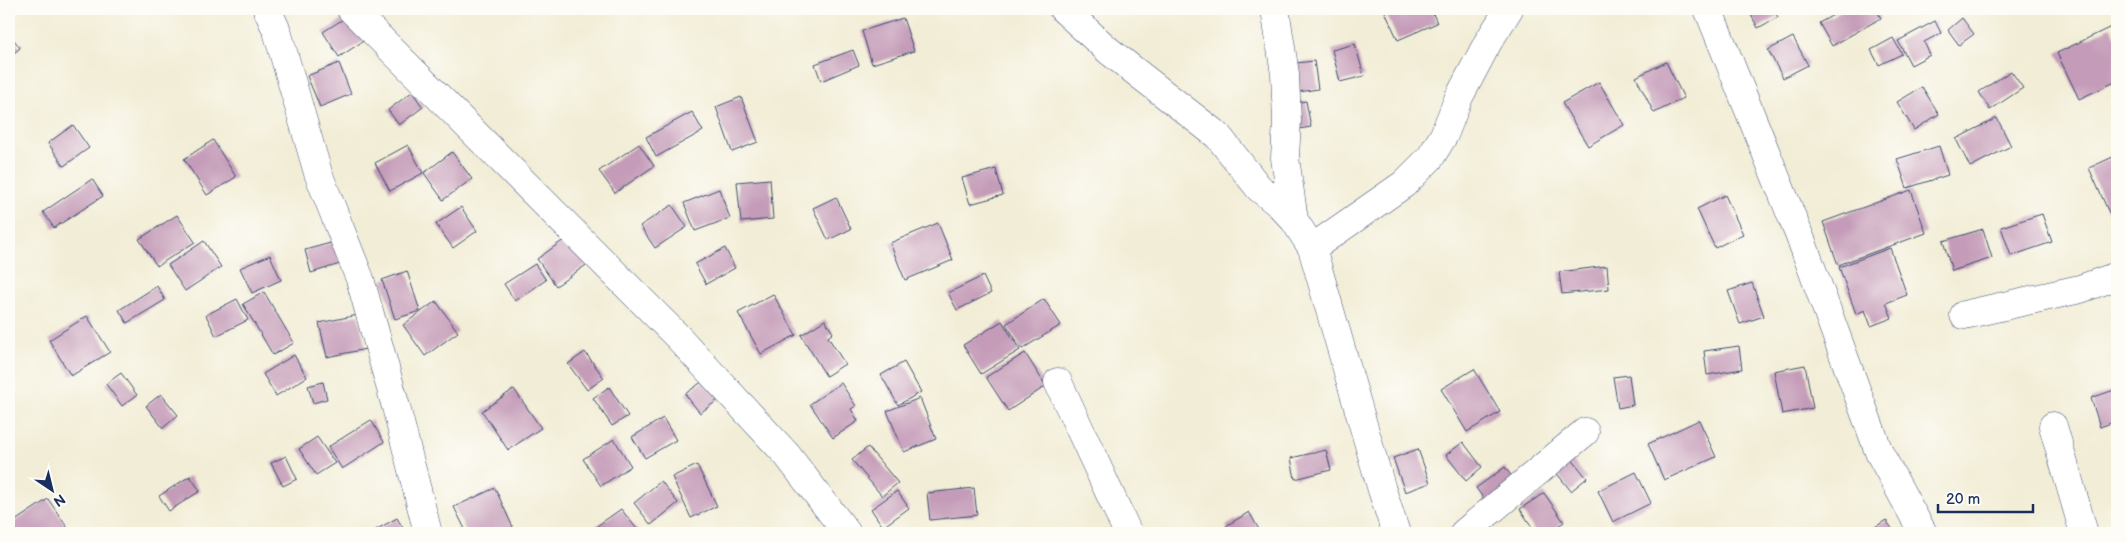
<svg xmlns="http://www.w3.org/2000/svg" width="2126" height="542" viewBox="0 0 2126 542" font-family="'Balsamiq Sans',sans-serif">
<rect width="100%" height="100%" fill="#fdfcf7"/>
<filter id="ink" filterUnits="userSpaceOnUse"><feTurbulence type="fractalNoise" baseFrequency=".02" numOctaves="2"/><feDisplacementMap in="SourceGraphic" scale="10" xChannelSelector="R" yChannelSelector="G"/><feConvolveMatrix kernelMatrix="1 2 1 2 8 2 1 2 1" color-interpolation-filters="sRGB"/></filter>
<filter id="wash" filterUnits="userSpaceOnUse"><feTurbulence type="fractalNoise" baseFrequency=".0096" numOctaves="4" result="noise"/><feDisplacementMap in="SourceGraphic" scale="20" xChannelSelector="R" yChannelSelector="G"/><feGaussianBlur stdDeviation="1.12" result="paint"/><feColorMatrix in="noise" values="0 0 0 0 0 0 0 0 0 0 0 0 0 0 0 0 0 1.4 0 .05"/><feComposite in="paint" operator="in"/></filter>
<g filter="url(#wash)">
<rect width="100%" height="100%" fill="#f2edd6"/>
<g id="blocks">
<!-- building -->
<path fill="#c49bb8" d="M1394,9H1431L1437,23L1398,40L1385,12Z
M1748,9H1773L1778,17L1758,28Z
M1844,9H1876L1881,18L1832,46L1819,23Z
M351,14L368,38L339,57L323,32Z
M903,18L914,51L872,64L862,31Z
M1962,18L1974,34L1959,45L1948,30Z
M1935,21L1941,33L1924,42L1930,55L1911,65L1898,41Z
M2111,27L2117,40V81L2079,99L2057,53Z
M9,33L20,48L9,57Z
M1793,37L1808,65L1783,78L1768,50Z
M1893,38L1902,54L1879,65L1871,50Z
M1355,44L1364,76L1340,82L1332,50Z
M853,50L859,65L821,81L815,64Z
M1314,61L1318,89L1299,92L1296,63Z
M1666,62L1684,98L1654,113L1636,77Z
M339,63L351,94L320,107L307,76Z
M2011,71L2023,88L1990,110L1979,92Z
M1599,82L1624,125L1588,146L1562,103Z
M1922,87L1939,114L1914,130L1897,102Z
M412,92L423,107L399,125L388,110Z
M741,97L758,142L732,152L716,107Z
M1306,101L1311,127L1293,130L1288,104Z
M692,112L703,131L656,157L646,137Z
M1997,118L2011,146L1970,167L1956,139Z
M73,125L89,148L64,166L48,143Z
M213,140L236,177L207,195L184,159Z
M639,144L654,166L615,193L599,171Z
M408,145L423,173L390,191L375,163Z
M1939,146L1948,175L1907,188L1897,159Z
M452,152L472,179L443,200L424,173Z
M2117,155V211L2110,215L2089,168Z
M996,169L1003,195L970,204L962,178Z
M92,179L103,196L54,228L43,212Z
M770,179L773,219L741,222L737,182Z
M719,189L730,218L695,231L684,203Z
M1911,190L1926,233L1838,265L1823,222Z
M1725,195L1743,234L1715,248L1697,209Z
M836,197L851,229L828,240L813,208Z
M672,205L687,227L655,248L640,226Z
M461,207L477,231L453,248L436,224Z
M2042,214L2052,242L2011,256L2001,227Z
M177,215L195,242L157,266L139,239Z
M938,223L953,260L905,280L890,243Z
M1983,229L1992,258L1952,271L1943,241Z
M572,234L592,261L556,286L537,259Z
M204,241L221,267L185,291L168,265Z
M334,242L340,264L311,273L305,250Z
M725,248L735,268L706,284L695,264Z
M1890,248L1907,295L1886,303L1892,318L1871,326L1865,310L1856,314L1839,267Z
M270,255L281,280L252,293L240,268Z
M535,264L546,280L515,301L504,284Z
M1607,266L1609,289L1562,294L1559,272Z
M407,271L420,311L395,319L382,280Z
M983,276L991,293L957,310L948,293Z
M1752,283L1764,316L1740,324L1728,291Z
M157,286L165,300L127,323L119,310Z
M264,292L294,343L273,355L243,304Z
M773,294L796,335L761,354L738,313Z
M237,299L248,320L216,336L206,315Z
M1044,299L1061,325L1022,349L1006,324Z
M436,301L458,332L425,356L403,325Z
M358,315L366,349L327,357L319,323Z
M87,316L110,352L71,376L49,340Z
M825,320L833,333L828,337L845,364L826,376L801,335Z
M1002,321L1020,350L981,374L963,345Z
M1739,346L1742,369L1707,375L1704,351Z
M585,352L604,378L587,390L568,364Z
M1025,353L1046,386L1008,411L986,377Z
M294,355L307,377L276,396L263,374Z
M904,362L921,392L898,405L881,375Z
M1805,365L1813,408L1782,414L1774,371Z
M1474,369L1500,412L1467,432L1441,389Z
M121,373L137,395L122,406L106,384Z
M1629,375L1633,405L1618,408L1613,377Z
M710,376L725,395L700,413L685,394Z
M323,382L327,399L313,403L308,386Z
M841,383L856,406L851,409L858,421L833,438L810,404Z
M609,387L628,416L612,426L593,398Z
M514,389L541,428L508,450L482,411Z
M2117,389V421L2100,427L2091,398Z
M161,394L178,415L163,428L146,406Z
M920,398L936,439L904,452L887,411Z
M663,418L676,440L645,458L632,437Z
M371,420L384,442L342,469L328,447Z
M1699,420L1716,457L1664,480L1648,444Z
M317,437L335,463L316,475L299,449Z
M614,439L631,466L601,486L583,459Z
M1463,442L1482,467L1466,481L1446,455Z
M868,447L898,483L882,496L852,460Z
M1418,449L1430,483L1405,492L1393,458Z
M1326,450L1331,470L1295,479L1291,458Z
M1566,452L1587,478L1571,491L1550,465Z
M286,456L297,479L283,486L271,463Z
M697,465L717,506L691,518L672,477Z
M1505,467L1518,486L1490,507L1476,488Z
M1636,472L1651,503L1613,522L1598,491Z
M190,476L200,491L169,511L159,496Z
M661,481L678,503L651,525L634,503Z
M495,488L515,532L467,533L454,507Z
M974,488L977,515L930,520L927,493Z
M897,491L909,508L883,527L871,509Z
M1544,493L1564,522L1548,533H1536L1520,509Z
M48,499L71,533H9V525Z
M621,509L640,533H598L594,528Z
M1249,512L1261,533H1230L1226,526Z
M397,518L406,533H370Z
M1886,520L1895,533H1866Z"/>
</g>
</g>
<g filter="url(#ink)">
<use href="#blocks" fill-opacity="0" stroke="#3b4c70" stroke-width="1"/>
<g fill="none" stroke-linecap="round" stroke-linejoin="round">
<!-- minor casing -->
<g stroke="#3b4c70" stroke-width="29">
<path id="minor" d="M267,9L277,31L318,173L360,279L396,407L428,533
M351,9L677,336L787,455L847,533
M1063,9L1109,51L1218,136L1259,188L1280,205L1294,220L1312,248L1382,490L1396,533
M1275,9L1285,74L1287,121L1285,158L1294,220
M1708,9L1802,242L1879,452L1923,533
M1312,248L1404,184L1430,158L1444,135L1459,97L1488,42L1509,9
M1964,315L2080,289L2117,276
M1058,382L1128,533
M2053,426L2084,533
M1464,533L1585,432"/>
</g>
<!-- minor -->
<use href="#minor" stroke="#fff" stroke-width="28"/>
</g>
</g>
<!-- margin -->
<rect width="2126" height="542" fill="none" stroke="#fdfcf7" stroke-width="30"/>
<!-- north arrow -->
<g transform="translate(52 490) rotate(145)" stroke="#fdfcf7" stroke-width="4" paint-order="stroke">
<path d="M0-4L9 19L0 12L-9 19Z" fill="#1b2f5e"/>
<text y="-8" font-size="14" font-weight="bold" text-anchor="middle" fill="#1b2f5e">N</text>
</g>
<!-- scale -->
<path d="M1938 504v8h95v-8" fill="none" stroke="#1b2f5e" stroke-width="2.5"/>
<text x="1946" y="504" font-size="15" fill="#1b2f5e" stroke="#fdfcf7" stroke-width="4" paint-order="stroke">20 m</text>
</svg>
